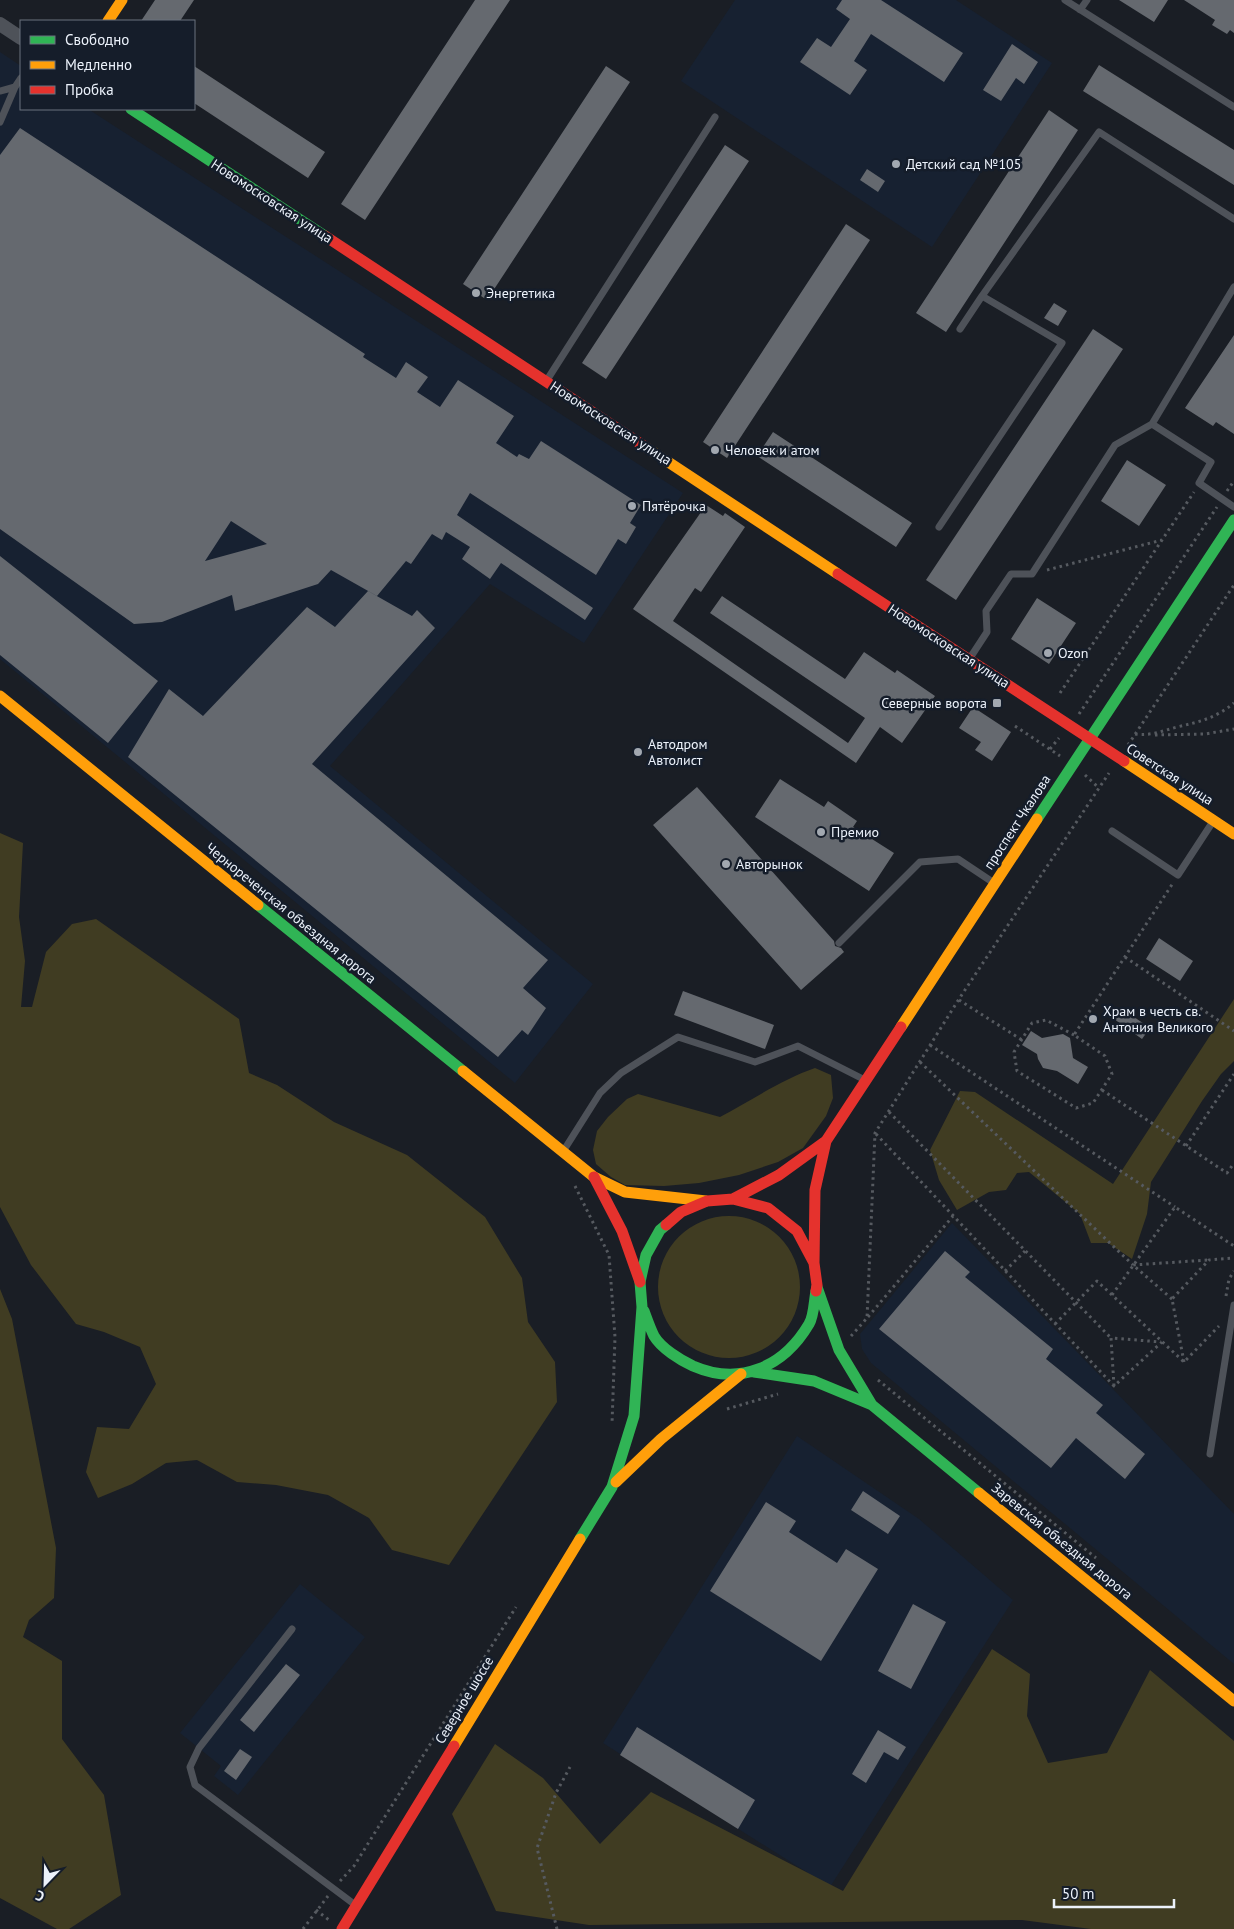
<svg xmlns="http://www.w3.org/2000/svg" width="1234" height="1929" viewBox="0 0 1234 1929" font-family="'PT Sans',sans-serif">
<rect width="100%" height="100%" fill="#1a1e25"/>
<!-- built -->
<path fill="#172131" d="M735,0H956L1052,63L932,247L681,81Z
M0,52L21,66V109H88L683,493L584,643L490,584L330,766L593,984L515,1083L0,659Z
M952,1223L1234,1514V1664L871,1363L862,1349L860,1334Z
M797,1436L919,1519L1013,1600L830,1887L603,1743Z
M300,1584L365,1637L238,1795L214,1776L221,1766L180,1733Z"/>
<!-- green -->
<path fill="#403c22" d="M0,833L23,843L19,917L25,961L21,1007H32L46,952L72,924L96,919L239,1019L249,1073L277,1085L334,1122L407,1155L485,1217L522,1278L528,1322L555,1362L557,1402L449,1565L392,1550L369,1518L328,1495L276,1485L237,1482L197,1460L166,1463L132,1484L98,1498L86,1472L97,1427L129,1429L156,1384L140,1347L104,1332L76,1324L31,1265L0,1207Z
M1234,999V1061L1221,1074L1202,1101L1151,1182L1147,1214L1132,1259L1108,1243H1091L1080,1214L1029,1172L1017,1173L1006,1190L989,1192L957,1210L939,1180L930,1150L960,1091L975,1092L1113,1184Z
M815,1068L831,1075L833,1098L826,1116L803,1148L778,1162L739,1175L699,1183L664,1186L625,1185L611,1177L596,1164L593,1150L597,1131L608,1117L627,1099L638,1094L720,1117C750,1101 783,1079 815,1068Z
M658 1287a71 71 0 1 1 142 0a71 71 0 1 1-142 0Z
M0,1289L12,1319L56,1548L54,1598L29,1620L23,1637L62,1661V1739L104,1795L121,1895L69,1929H57L0,1898Z
M992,1649L1030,1674L1027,1716L1048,1763L1107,1753L1150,1670L1234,1741V1929H1091L1022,1920L589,1925L496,1911L452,1814L495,1744L543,1778L600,1844L651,1792L843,1891Z"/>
<!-- building -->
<path fill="#65696f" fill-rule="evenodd" d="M155,0H194L180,21H141Z
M475,0H510L365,220L341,204Z
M842,0H881L963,53L944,82L871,34L854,61L867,70L850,95L800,62L817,38L831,47L850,19L836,9Z
M1119,0H1168L1154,22Z
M1184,0H1234V33L1230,30L1227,34L1212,25L1215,20Z
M1012,44L1038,62L1024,84L1016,78L1001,101L983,90Z
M1099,65L1234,150V185L1083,91Z
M194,66L325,152L308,178L194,103Z
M606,66L630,82L487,300L463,284Z
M1049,110L1078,130L946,332L916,313Z
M20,128L365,354L363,357L396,378L406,362L428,377L417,392L440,407L458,380L514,416L496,443L517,457L519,454L529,459L541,441L641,505L630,523L636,527L626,544L618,539L596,575L470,493L457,515L593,608L585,620L501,563L490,579L462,559L470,547L446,532L442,540L432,534L411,564L406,561L377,596L331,570L318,584L235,611L232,595L162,622L134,624L0,529V155ZM231,521L267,544L205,561Z
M725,145L749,161L606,379L582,363Z
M867,169L885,181L878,192L860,180Z
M846,224L870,240L727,458L703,442Z
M1054,303L1067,311L1058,326L1044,318Z
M1093,329L1123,349L956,600L926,580Z
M1234,335V434L1216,422L1213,426L1185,408Z
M773,432L912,523L896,547L757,456Z
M1127,460L1166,485L1139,526L1101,501Z
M706,505L723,516L725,513L745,527L701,592L695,588L673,621L848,743L865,718L710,613L722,596L845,679L864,652L895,673L897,670L935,696L902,743L880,727L856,763L633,609Z
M0,556L158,681L108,743L0,655Z
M368,591L412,616L417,610L435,628L312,764L548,960L523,988L546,1008L528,1035L522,1030L498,1057L128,757L169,689L203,716L307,607L335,627Z
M1037,598L1076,623L1049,664L1011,639Z
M973,707L1011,732L992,761L975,750L981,742L959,728Z
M780,779L824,807L828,801L857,821L853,827L894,853L869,891L755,817Z
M697,787L834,941L835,946L841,948L844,952L801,990L653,825Z
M1159,938L1193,961L1180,981L1146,959Z
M683,991L774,1025L765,1049L674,1015Z
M1121,1008L1150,1028L1142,1039L1114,1019Z
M1031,1031L1042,1038L1063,1034L1070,1038L1073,1058L1088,1067L1078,1084L1057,1071L1043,1068L1038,1059L1037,1054L1022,1045Z
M945,1251L970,1272L965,1277L1053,1349L1046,1359L1103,1405L1096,1413L1145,1454L1125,1479L1076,1438L1051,1468L879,1329Z
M863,1491L900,1516L888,1534L851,1510Z
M766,1502L796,1521L789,1532L837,1563L846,1549L878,1569L821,1661L710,1591Z
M913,1604L946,1622L911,1689L878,1671Z
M286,1664L300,1675L254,1732L240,1720Z
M637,1727L755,1800L738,1829L620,1755Z
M878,1730L906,1747L898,1760L884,1752L866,1783L852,1774Z
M240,1749L252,1757L236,1780L224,1771Z"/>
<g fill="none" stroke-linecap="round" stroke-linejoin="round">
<!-- path -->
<path stroke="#565a60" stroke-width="3" stroke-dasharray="2.5 4" stroke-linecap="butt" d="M1227,491L1234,481
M1047,570L1162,540
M1060,693L1194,492
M1079,714L1217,507
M1015,726L1060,756
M1135,734C1151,736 1162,731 1177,727C1199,722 1216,718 1234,703
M1155,735L1205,734L1234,729
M1128,745L1234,585
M1050,749L1059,738
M1085,775L1099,788
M1125,957L1234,1031
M959,1000L1022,1040
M1074,1035L1046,1020L1032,1023L1014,1052L1017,1071L1076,1108L1093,1103L1112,1074L1105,1056L1074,1035L1173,883
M930,1045L1175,1207
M920,1062L1133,1265
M1102,1090L1227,1173L1234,1163
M889,1112L1111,1338
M876,1134L1114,1386L1162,1342
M1186,1146L1234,1074
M575,1186L609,1255L615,1337L612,1424
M1005,1271L1025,1251
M1112,1295L1175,1207L1234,1246
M1226,1296L1229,1279L1234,1271
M1172,1299L1133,1265L1208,1260
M868,1317L953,1216
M1055,1324L1097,1281L1184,1362L1219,1326
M851,1336L867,1318L875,1133L959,999L1109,773
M1184,1362L1172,1299L1209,1260L1234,1258
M878,1380L1096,1558
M1114,1386L1111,1338L1161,1342
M727,1409L778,1394
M340,1881L354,1866L516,1607
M316,1910L329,1920
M303,1929L328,1896
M557,1929L537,1848L556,1793L570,1767"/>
<!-- lane -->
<path stroke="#4e5259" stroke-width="7" d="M1065,0L1234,107
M1080,10L1087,0
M0,91L15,87
M0,122L15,87L21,78
M960,329L982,296L1099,132L1234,219
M547,380L715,117
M1152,424L1211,462L1199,483L1234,507
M939,527L1062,343L982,296
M970,658L987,632L986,611L1011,574H1032L1115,445L1152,424L1234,287
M1112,831L1178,875L1212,823
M839,943L920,862L958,859L994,883
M564,1150L600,1093L621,1073L678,1037L755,1062L798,1046L863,1079
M1210,1454L1234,1305
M292,1629L199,1748L190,1767L195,1785L354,1904"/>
<!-- street -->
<path stroke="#4e5259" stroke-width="14" d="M0,24L21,38"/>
<!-- fast -->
<path stroke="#30b455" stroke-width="11" d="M131,109L325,236
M1037,819L1234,520
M258,905L463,1071
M817,1287L839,1350L872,1405
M644,1311C647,1319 650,1328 654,1336C661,1348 680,1360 693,1366C739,1386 783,1368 809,1324C814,1316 814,1301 816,1291
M754,1372L814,1381L872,1405L979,1493
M580,1539L612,1487L634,1416L642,1307L640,1282L646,1255L660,1230L666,1225"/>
<!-- slow -->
<path stroke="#ff9f0a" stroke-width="11" d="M108,21L122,0
M647,448L838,574
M0,696L258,905
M1124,761L1234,834
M901,1027L1037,819
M463,1071L594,1177L625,1192L706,1201
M616,1482L661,1439L741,1374
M979,1493L1234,1701
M454,1746L580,1539"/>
<!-- jam -->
<path stroke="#e5322d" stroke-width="11" d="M325,236L647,448
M838,574L1124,761
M594,1177L622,1231L640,1282
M733,1199L779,1175L826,1141L901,1027
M666,1225L681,1212L707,1201L733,1199L768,1208L797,1231L814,1263
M816,1291L817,1285L814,1263L815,1190L826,1141
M342,1929L454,1746"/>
</g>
<!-- markers -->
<g fill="#a2a8b0" stroke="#151d2a" stroke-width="2">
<circle cx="896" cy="164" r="5"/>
<circle cx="476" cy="293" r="5"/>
<circle cx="715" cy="450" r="5"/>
<circle cx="632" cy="506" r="5"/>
<circle cx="1048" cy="653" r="5"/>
<rect x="992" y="698" width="10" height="10" rx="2.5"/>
<circle cx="638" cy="752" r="5"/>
<circle cx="821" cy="832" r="5"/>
<circle cx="726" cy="864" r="5"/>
<circle cx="1093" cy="1019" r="5"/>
</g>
<g text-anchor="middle" stroke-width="5" stroke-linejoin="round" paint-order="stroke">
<!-- poi labels -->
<g font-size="14" fill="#ecf2fb" stroke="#151d2a" text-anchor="start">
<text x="906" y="169">Детский сад №105</text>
<text x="486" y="298">Энергетика</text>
<text x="725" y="455">Человек и атом</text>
<text x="642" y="511">Пятёрочка</text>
<text x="1058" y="658">Ozon</text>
<text x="987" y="708" text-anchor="end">Северные ворота</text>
<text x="648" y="749">Автодром<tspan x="648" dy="16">Автолист</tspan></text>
<text x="831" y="837">Премио</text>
<text x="736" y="869">Авторынок</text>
<text x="1103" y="1016">Храм в честь св.<tspan x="1103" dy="16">Антония Великого</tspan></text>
</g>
<!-- street labels -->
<g font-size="14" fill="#ecf2fb" stroke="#151d2a">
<text transform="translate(272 201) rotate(33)" y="5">Новомосковская улица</text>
<text transform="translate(611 423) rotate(33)" y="5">Новомосковская улица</text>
<text transform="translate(949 646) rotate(33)" y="5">Новомосковская улица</text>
<text transform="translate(1170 774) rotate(33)" y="5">Советская улица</text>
<text transform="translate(1017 822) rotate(-57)" y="5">проспект Чкалова</text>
<text transform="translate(291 913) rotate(39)" y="5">Чернореченская объездная дорога</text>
<text transform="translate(1062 1541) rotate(39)" y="5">Заревская объездная дорога</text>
<text transform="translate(464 1700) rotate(-59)" y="5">Северное шоссе</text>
</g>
</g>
<!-- legend -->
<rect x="20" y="20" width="175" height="90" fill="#151d2a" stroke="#6b727e"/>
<rect x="30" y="36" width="25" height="8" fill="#30b455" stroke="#6b727e"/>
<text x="65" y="45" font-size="15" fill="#ecf2fb">Свободно</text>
<rect x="30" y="61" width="25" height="8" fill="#ff9f0a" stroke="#6b727e"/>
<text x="65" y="70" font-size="15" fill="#ecf2fb">Медленно</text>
<rect x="30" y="86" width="25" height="8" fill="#e5322d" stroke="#6b727e"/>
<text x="65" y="95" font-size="15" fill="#ecf2fb">Пробка</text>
<!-- north arrow -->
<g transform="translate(45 1884) rotate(203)" stroke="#151d2a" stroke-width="4" paint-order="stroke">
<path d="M0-4L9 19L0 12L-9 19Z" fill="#ecf2fb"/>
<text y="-8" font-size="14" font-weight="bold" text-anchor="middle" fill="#ecf2fb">С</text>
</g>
<!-- scale -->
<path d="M1054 1899v8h120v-8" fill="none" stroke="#ecf2fb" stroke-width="2.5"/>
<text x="1062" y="1899" font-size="15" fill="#ecf2fb" stroke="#151d2a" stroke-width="4" paint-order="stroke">50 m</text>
</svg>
